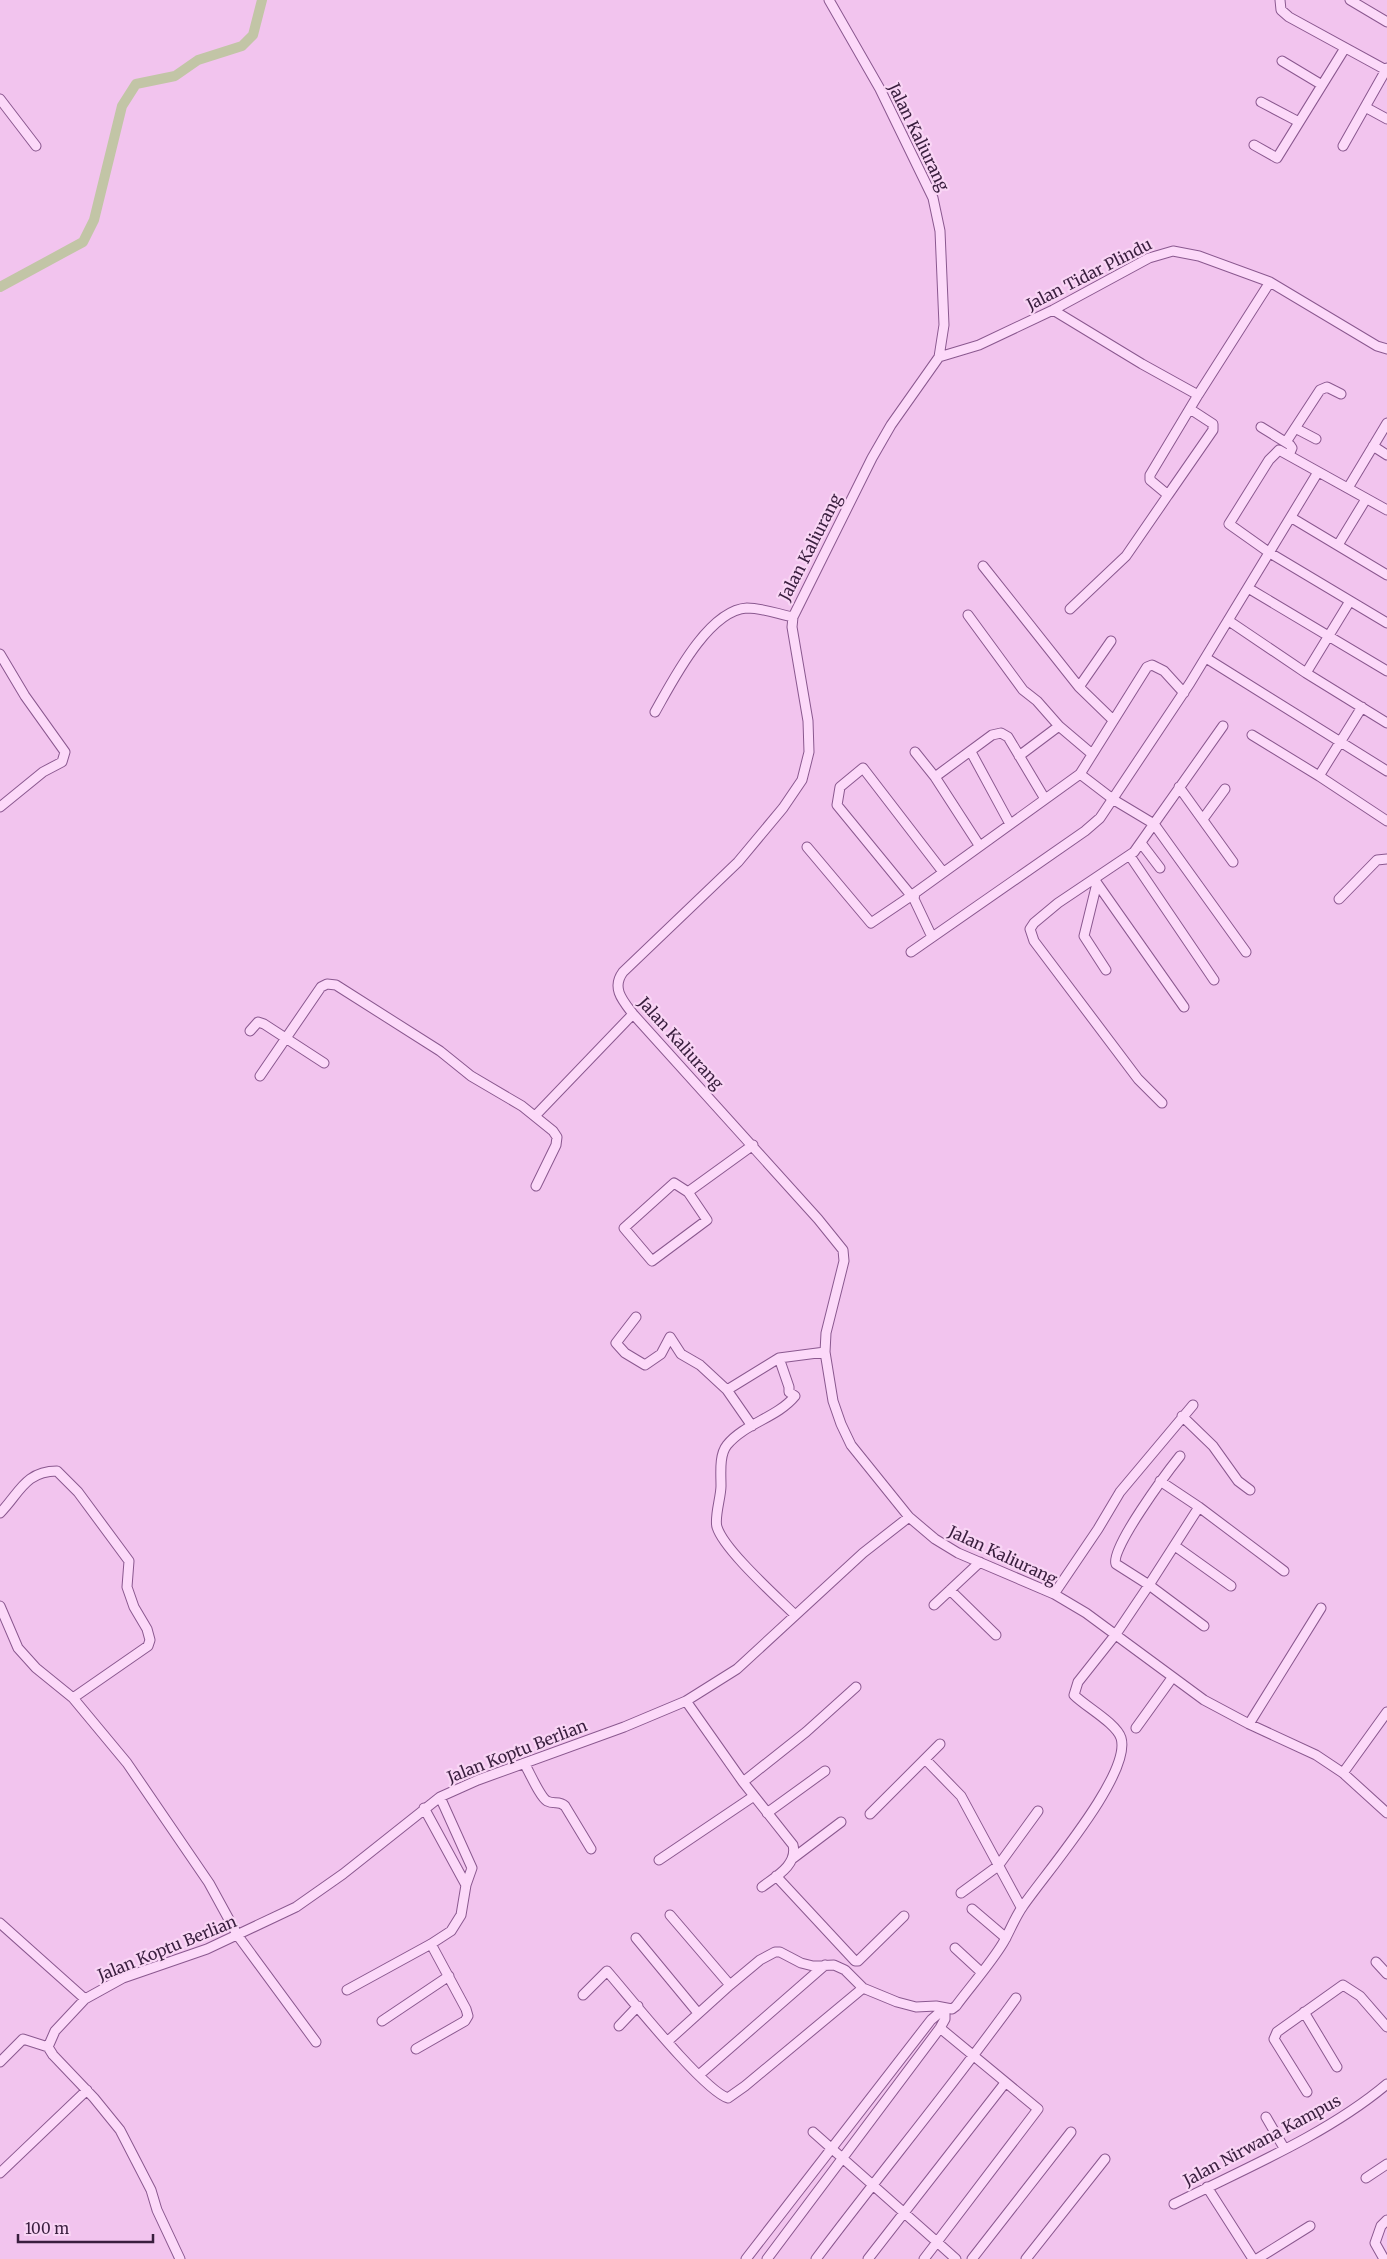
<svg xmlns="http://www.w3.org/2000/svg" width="1387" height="2259" viewBox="0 0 1387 2259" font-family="Merriweather,serif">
<rect width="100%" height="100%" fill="#f2c4ee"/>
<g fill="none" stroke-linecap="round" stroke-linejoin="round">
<!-- canal -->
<path stroke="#c2c5a6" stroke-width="10" d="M0,287L83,242L94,220L122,106L136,84L175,76L198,60L242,46L253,35L262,0"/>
<!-- street casing -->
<g stroke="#8a588f" stroke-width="11">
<path id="street" d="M829,0L880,89L933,198L940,231L944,325L939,357L891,425L872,458L793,617L792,627L808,721L809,752L802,780L783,808L738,862L623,972C611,988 623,1001 633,1014L818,1219L843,1250L844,1261L826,1333L825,1352L833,1401L841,1424L851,1445L909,1517L935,1539L958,1553L1054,1594L1086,1613L1204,1700L1249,1724L1316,1755L1343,1773L1387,1813
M1280,0L1281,10L1289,17L1386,70
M1350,0L1387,22
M1282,61L1322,85
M0,99L36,146
M1261,102L1299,122
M1365,107L1387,119
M1254,145L1277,158L1345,48
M1343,146L1387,68
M1053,310L1142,364L1198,395
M939,357L979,345L1053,310L1149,258L1173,251L1199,256L1270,282L1377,346L1387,349
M1261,427L1290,445L1292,448L1289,455
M1295,428L1316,439
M1286,442L1320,390L1327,387L1341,394
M1373,446L1387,455
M1348,488L1387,423
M1168,495L1213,430V424L1190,409
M1387,510L1279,450L1269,460L1229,524L1270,553L1387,623
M1292,518L1387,575
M1338,545L1366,499
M983,566L1079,687L1113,720
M1248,588L1387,671
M1070,609L1126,556L1168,495L1150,480V475L1198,395L1270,282
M968,615L1023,690L1037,701L1059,726L1092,754
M1229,621L1306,673L1387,723
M0,654L25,696L65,752L62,762L43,772L0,807
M1206,658L1387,771
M1306,673L1350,601
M1079,687L1111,641
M655,712C672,682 708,610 747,608C762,608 778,614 793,617
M1252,735L1319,776L1387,821
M915,752L935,777L979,845
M971,752L1010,824
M1019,756L1059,726
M1080,774L1114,800L1154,824L1246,952
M1319,776L1362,707
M935,777L992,735L1001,733L1008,737L1045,799
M1179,787L1233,862
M1203,819L1225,789
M1141,843L1160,868
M807,847L871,923L911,896
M1130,856L1214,980
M1094,879L1184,1007
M1097,883L1084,936L1106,970
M914,899L837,805L840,787L863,768L943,872
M1339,899L1377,860L1387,859
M932,937L914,899L915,893L1080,774L1147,667L1152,665L1164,671L1184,693
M911,952L1085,831L1100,818L1190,683L1318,472
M250,1031L258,1022L264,1024L324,1063
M260,1076L321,987L327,984L336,985L440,1051L471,1076L522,1106L553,1131L557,1137L556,1145L536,1186
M1162,1103L1138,1079L1034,941L1030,929L1034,923L1058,903L1134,852L1223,726
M535,1116L633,1014
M688,1192L707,1220L652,1261L624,1228L674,1183L688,1192L753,1145
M636,1317L616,1343L625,1353L645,1365L661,1354L670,1337L681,1354L700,1365L727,1390L752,1426
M779,1358L789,1387V1392L795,1396C777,1418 745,1423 727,1445C719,1455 721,1473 721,1486C721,1497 714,1518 717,1527C724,1550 777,1597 795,1615
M727,1390L779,1358L825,1352
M1182,1416L1213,1446L1238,1481L1250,1490
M1180,1456C1168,1471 1109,1550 1116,1564L1149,1585L1199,1507
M1160,1481L1199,1507L1284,1571
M0,1513C19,1494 25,1471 57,1471L78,1492L129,1561L127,1587L134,1607L147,1629L150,1640L148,1646L73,1698
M1175,1546L1231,1586
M950,1590L996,1635
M1054,1594L1098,1529L1120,1492L1193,1405
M934,1605L980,1562
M0,1606L18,1648L36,1668L73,1698L127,1763L209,1883L238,1936L316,2042
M686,1701L743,1782L793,1845C798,1865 775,1877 762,1887
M1249,1724L1321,1608
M1136,1728L1172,1678
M925,1759L961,1796L1021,1907
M524,1763C529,1771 540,1797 547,1801C554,1805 559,1800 565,1806L591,1849
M1343,1773L1387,1712
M743,1782L806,1732L856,1687
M440,1797L472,1868L466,1885
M767,1813L825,1771
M870,1814L940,1744
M792,1859L841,1822
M659,1860L754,1796
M776,1876L855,1961H858L904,1916
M961,1893L998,1866L1038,1811
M972,1909L1006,1938
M670,1915L730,1985
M0,1923L85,1999
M636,1938L698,2013
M955,1948L981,1972
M1376,1962L1387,1974
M347,1990L431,1944L451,1931L461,1915L466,1885L424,1808
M583,1995L607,1971C628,1995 704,2091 728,2098L745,2086L863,1988
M1304,2012L1337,2067
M382,2021L449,1976
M619,2026L638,2006
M668,2041L730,1985L760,1960L775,1952H780L801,1963L813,1966L834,1965L845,1970L863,1988L897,2002L916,2007L936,2006L952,2009L956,2006C970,1987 991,1963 1003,1943C1010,1931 1015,1917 1023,1906C1044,1875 1132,1774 1121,1738C1116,1723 1086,1707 1074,1695L1078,1682L1116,1634L1149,1585L1204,1626
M416,2049L465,2021L468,2016L466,2009L431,1944
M0,2062L23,2039L48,2047
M699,2075L825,1965
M1307,2092L1274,2039L1277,2032L1343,1985L1360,1996L1387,2027
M1266,2117L1284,2148
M813,2132L937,2242L1038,2109L940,2028
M0,2173L87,2090
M1366,2178L1387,2164
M1207,2187L1253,2259
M1174,2204C1244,2169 1328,2134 1387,2084
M180,2259L157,2210L151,2190L120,2130L94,2098L53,2055L48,2047L55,2031L85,1999L123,1978L207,1949L296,1907L343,1874L440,1797L478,1780L624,1727L686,1701L737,1669L863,1553L909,1517
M746,2259L931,2020L945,2008V2019L940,2028L767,2259
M816,2259C882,2171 952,2087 1016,1998
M868,2259L1005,2083
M924,2259L937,2242L956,2259
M972,2259L1071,2132
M1026,2259L1105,2159
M1257,2259L1310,2226
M1384,2259L1375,2243L1381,2226L1387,2220"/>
</g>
<!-- street -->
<use href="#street" stroke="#fcd9f9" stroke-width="9"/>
</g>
<g text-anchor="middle" stroke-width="4.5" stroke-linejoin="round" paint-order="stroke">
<!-- street labels -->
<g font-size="16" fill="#391e3e" stroke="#f9d5f5">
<text transform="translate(919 137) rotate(64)" y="6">Jalan Kaliurang</text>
<text transform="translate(1089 274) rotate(-27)" y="6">Jalan Tidar Plindu</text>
<text transform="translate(810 547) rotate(-63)" y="6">Jalan Kaliurang</text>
<text transform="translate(681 1043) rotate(48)" y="6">Jalan Kaliurang</text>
<text transform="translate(1003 1555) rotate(25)" y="6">Jalan Kaliurang</text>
<text transform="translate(517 1751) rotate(-21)" y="6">Jalan Koptu Berlian</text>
<text transform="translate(167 1948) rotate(-22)" y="6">Jalan Koptu Berlian</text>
<text transform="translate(1262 2140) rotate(-28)" y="6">Jalan Nirwana Kampus</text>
</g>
</g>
<!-- scale -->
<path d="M18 2234v8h135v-8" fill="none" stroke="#391e3e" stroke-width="2.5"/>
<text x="25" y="2234" font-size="15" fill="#391e3e" stroke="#f9d5f5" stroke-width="4" paint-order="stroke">100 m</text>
</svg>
